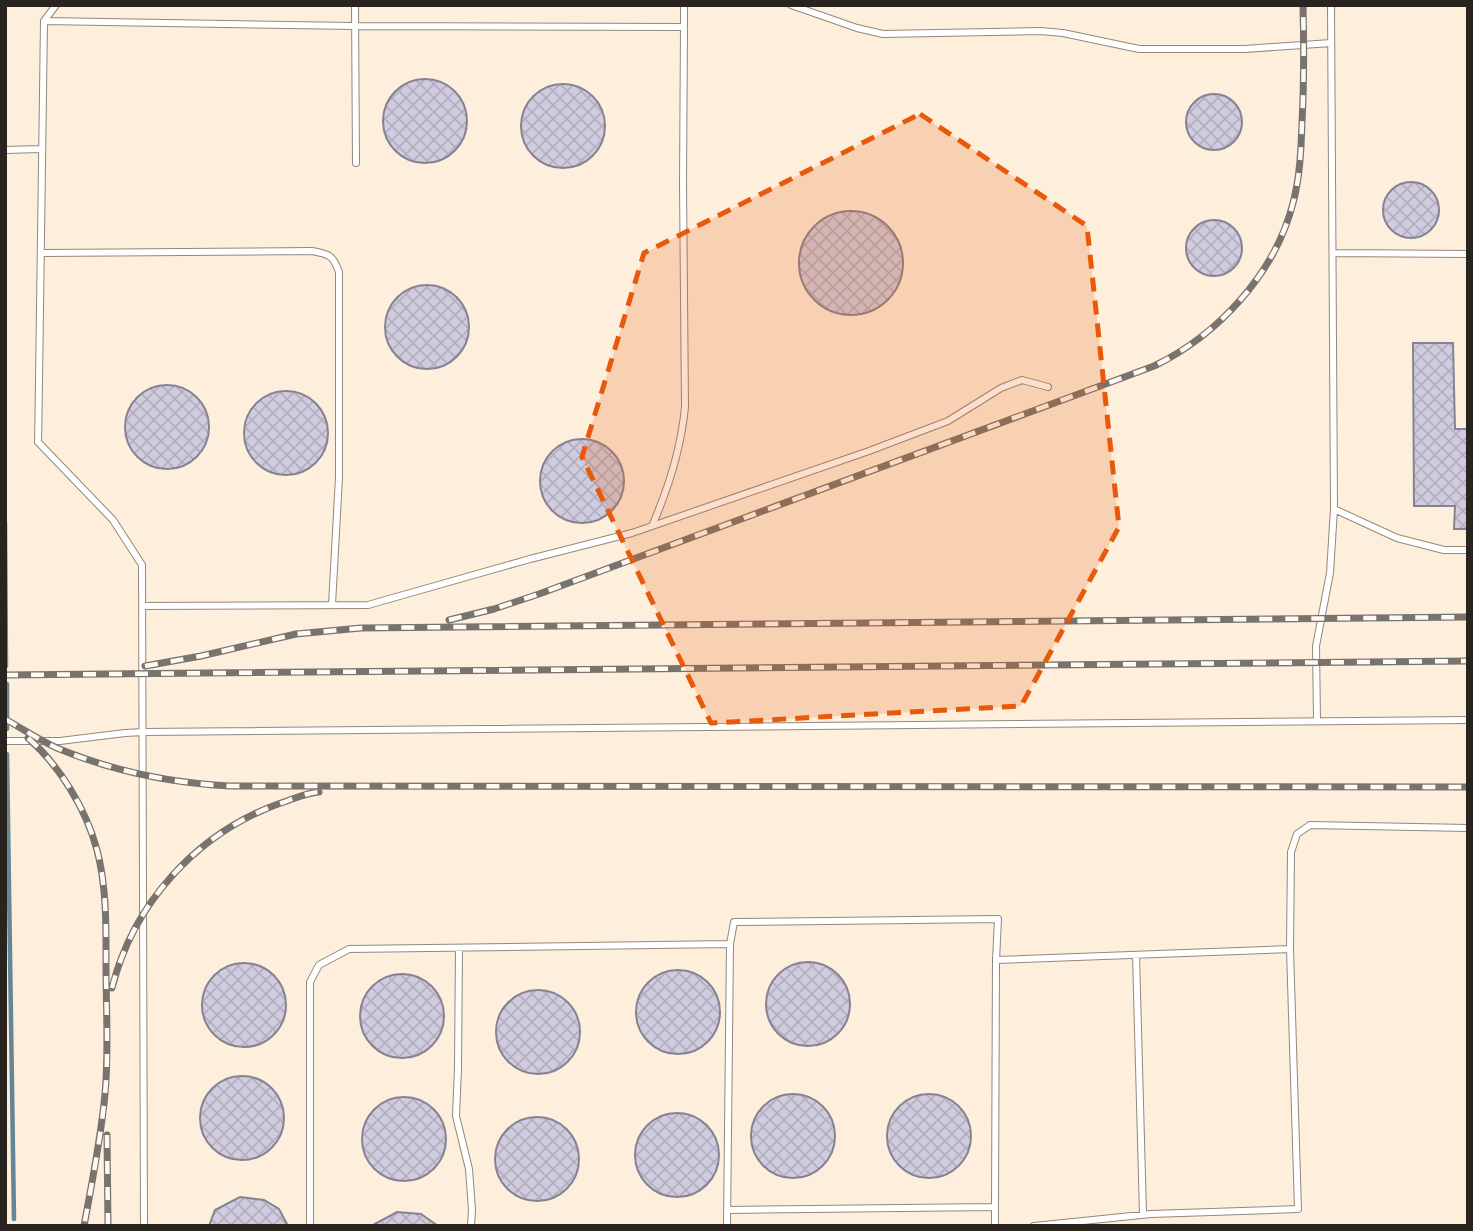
<svg xmlns="http://www.w3.org/2000/svg" width="1473" height="1231" viewBox="0 0 1473 1231" font-family="'Fira Sans Condensed',sans-serif">
<defs>
<pattern id="building-cross-hatch" width="8" height="8" patternUnits="userSpaceOnUse" patternTransform="scale(1.75)"><rect width="8" height="8" fill="#d0ccdf"/><path d="M0 0l8 8M0 8l8-8" fill="none" stroke="#b3afbf"/></pattern>
</defs>
<rect width="100%" height="100%" fill="#fff9f3"/>
<!-- built -->
<path fill="#fdefdc" d="M5,5H1468V1226H5Z"/>
<g fill="none" stroke-linecap="round" stroke-linejoin="round">
<!-- stream -->
<path stroke="#658696" stroke-width="4.5" d="M5,522L6,666
M7,684V729
M7,754L14,1219"/>
</g>
<!-- building -->
<path fill="url(#building-cross-hatch)" stroke="#868293" stroke-width="2" d="M383 121a42 42 0 1 1 84 0a42 42 0 1 1-84 0Z
M521 126a42 42 0 1 1 84 0a42 42 0 1 1-84 0Z
M1186 122a28 28 0 1 1 56 0a28 28 0 1 1-56 0Z
M1383 210a28 28 0 1 1 56 0a28 28 0 1 1-56 0Z
M799 263a52 52 0 1 1 104 0a52 52 0 1 1-104 0Z
M1186 248a28 28 0 1 1 56 0a28 28 0 1 1-56 0Z
M385 327a42 42 0 1 1 84 0a42 42 0 1 1-84 0Z
M1413,343H1453L1455,429H1468V529H1454L1455,506H1414Z
M125 427a42 42 0 1 1 84 0a42 42 0 1 1-84 0Z
M244 433a42 42 0 1 1 84 0a42 42 0 1 1-84 0Z
M540 481a42 42 0 1 1 84 0a42 42 0 1 1-84 0Z
M766 1004a42 42 0 1 1 84 0a42 42 0 1 1-84 0Z
M202 1005a42 42 0 1 1 84 0a42 42 0 1 1-84 0Z
M636 1012a42 42 0 1 1 84 0a42 42 0 1 1-84 0Z
M360 1016a42 42 0 1 1 84 0a42 42 0 1 1-84 0Z
M496 1032a42 42 0 1 1 84 0a42 42 0 1 1-84 0Z
M200 1118a42 42 0 1 1 84 0a42 42 0 1 1-84 0Z
M751 1136a42 42 0 1 1 84 0a42 42 0 1 1-84 0Z
M887 1136a42 42 0 1 1 84 0a42 42 0 1 1-84 0Z
M362 1139a42 42 0 1 1 84 0a42 42 0 1 1-84 0Z
M635 1155a42 42 0 1 1 84 0a42 42 0 1 1-84 0Z
M495 1159a42 42 0 1 1 84 0a42 42 0 1 1-84 0Z
M240,1197L264,1200L279,1209L288,1226H209L215,1210Z
M397,1212L421,1214L438,1226H371Z"/>
<g fill="none" stroke-linecap="round" stroke-linejoin="round">
<!-- service casing -->
<g stroke="#948879" stroke-width="8">
<path id="service" d="M355,5L356,163
M791,5L857,28L883,34L1040,31L1063,33L1139,49H1245L1331,43
M44,21L56,5
M5,150L41,149
M42,253L312,251C329,254 333,255 339,272V477L332,605
M1333,253L1468,254
M1334,509L1397,538L1444,550H1468
M652,526C669,487 681,450 685,407L683,183L684,27
M143,606L368,605L530,559L632,533L869,451L948,421L1001,388L1022,380L1048,387
M1317,721L1316,646L1330,573L1334,509L1331,5
M5,741H60L125,733L143,732L1468,720
M459,948L458,1068L456,1116L469,1169L472,1210L471,1226
M1290,949L1291,852L1297,834L1310,825L1468,828
M1136,955L1143,1214
M995,1207L996,960
M727,1210L995,1207V1226
M144,1226L142,565L113,520L38,442C41,302 41,162 44,21L355,26L684,27V5
M310,1226V982L319,965L349,949L730,944L734,922L998,919L996,960L1290,949L1298,1209L1151,1214L1034,1226
M727,1226L730,944"/>
</g>
<!-- service -->
<use href="#service" stroke="#fff" stroke-width="6"/>
<!-- rail casing -->
<g stroke="#78736d" stroke-width="7">
<path id="rail" d="M449,620L494,609L539,594L1154,366C1218,335 1275,274 1293,203C1300,177 1301,150 1302,123C1304,84 1304,45 1303,5
M145,666L201,656L296,634L361,628L1468,617
M5,675L1468,661
M5,719C23,729 39,740 57,748C112,771 171,783 230,786L1468,787
M28,738C60,766 86,809 97,850C107,888 106,928 106,967C106,1009 109,1052 105,1094C101,1138 92,1182 84,1226
M112,988C133,904 196,834 278,804C291,800 305,793 319,792
M107,1135L108,1226"/>
</g>
<!-- rail -->
<use href="#rail" stroke="#fff9f3" stroke-width="4.5" stroke-dasharray="13" stroke-linecap="butt"/>
</g>
<!-- marked area -->
<path fill="#e8590c" fill-opacity="0.2" stroke="#e8590c" stroke-width="5" stroke-dasharray="14 9" stroke-linejoin="round" d="M920,114L1087,226L1119,527L1021,706L711,723L582,457L644,253Z"/>
<!-- border -->
<rect width="1473" height="1231" fill="none" stroke="#29241e" stroke-width="14"/>
</svg>
